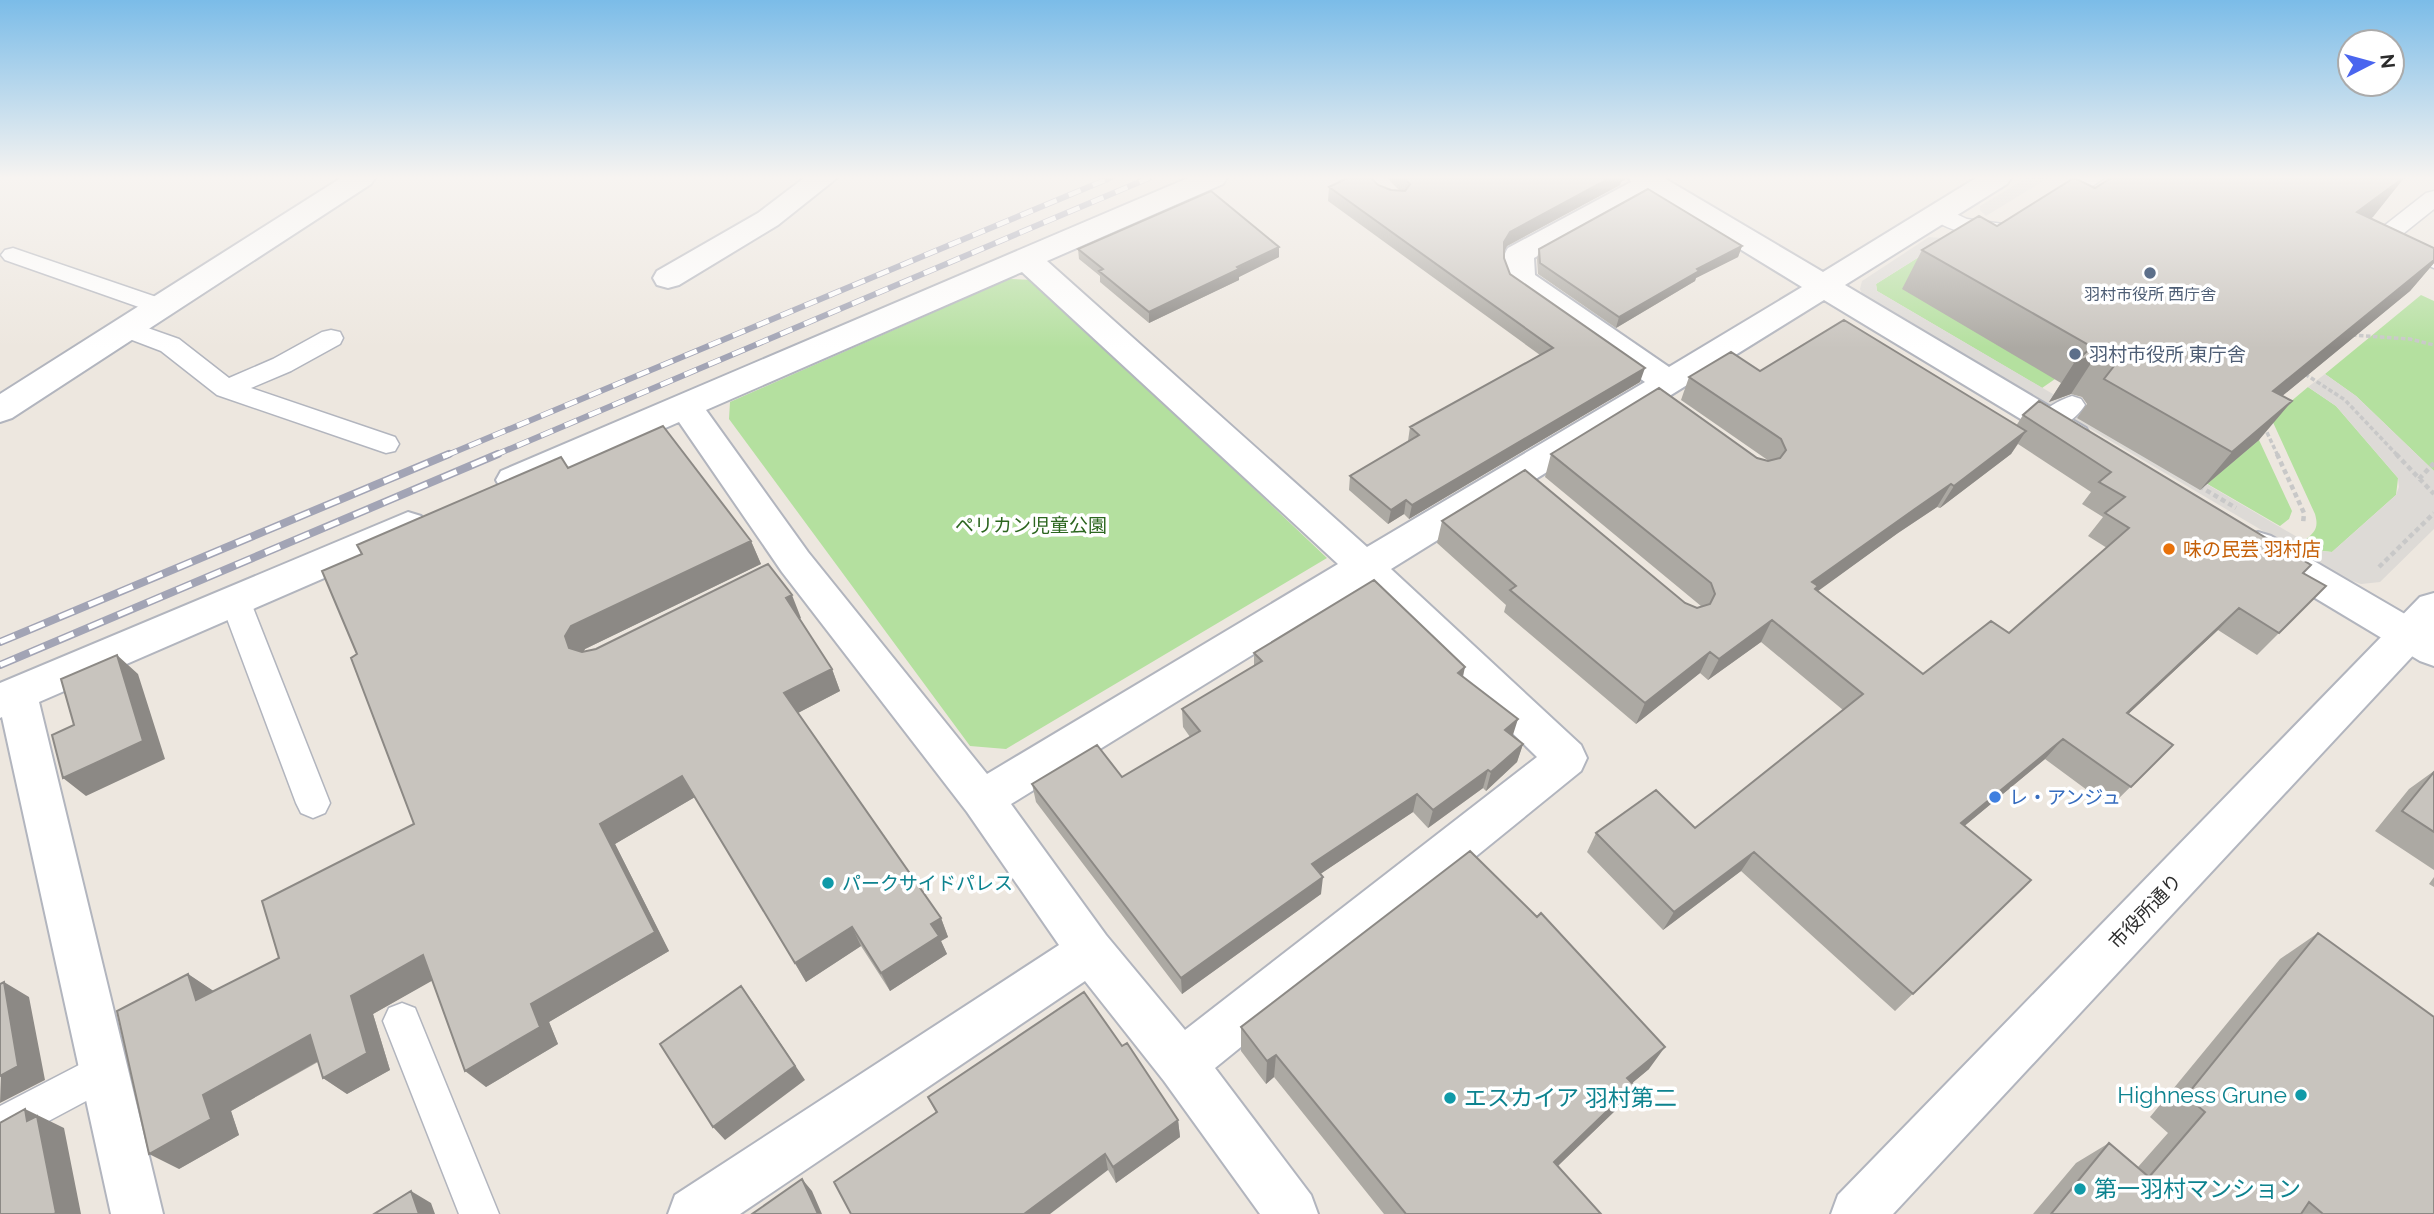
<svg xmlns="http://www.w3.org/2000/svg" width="2434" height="1214" viewBox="0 0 2434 1214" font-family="Raleway,'Noto Sans JP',sans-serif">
<rect width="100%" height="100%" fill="#ede7df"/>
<!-- green -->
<path fill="#b4e09f" d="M1938,245L2055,379L2042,388L1877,291L1876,284Z
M1009,279L1034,280L1327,558L1006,749L970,746L729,419L730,402Z
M2421,295L2434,301V471L2356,396L2325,374Z
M2308,387L2336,406L2398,478L2396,495L2332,552L2322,551L2304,541C2315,532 2319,528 2315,514L2271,418Z
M2259,440L2292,511L2289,519L2280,526L2135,442Z"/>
<!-- plaza -->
<path fill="#dddad6" d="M2026,178H2048L1986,216L1980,210V206Z
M1929,237L2032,245H1938L1876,284L1877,291L2304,541L2322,551L2332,552L2396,495L2399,487L2398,478L2336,406L2308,387L2325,374L2356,396L2434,471V529L2380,582L2361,584L2341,577L1862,294L1860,289L1862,281Z"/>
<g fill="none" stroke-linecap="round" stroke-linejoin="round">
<!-- lane casing -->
<g stroke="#b2b5be" stroke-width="3">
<path id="lane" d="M2077,178H2104L2059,209H2043L2040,204L2043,199Z
M2434,191V209L2399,237L2434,252V268L2375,243L2371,238L2375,233L2426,193Z
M1939,206L1967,219L2010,225L2013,230L2010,235C1989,240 1941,232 1928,213L1931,208Z
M13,248L171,302L174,307L171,312L162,315L153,312L5,260L1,255L5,250Z
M128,321L179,339L229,378L273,359L322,332L331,330L340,332L343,338L340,344L291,371L251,388L395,437L399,444L395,451L386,453L217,395L161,351L119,335L116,329L119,323Z
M2072,396L2081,399L2085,405C2076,420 2056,432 2040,427L2036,421C2043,409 2059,400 2072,396Z
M235,589L245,592L250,600L330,803L325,813L313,818L301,813L296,803L220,600L225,592Z
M402,1003L415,1008L499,1214H459L383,1021L389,1008Z
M104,1052L118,1058L123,1071L118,1084L0,1147V1106Z"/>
</g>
<!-- street casing -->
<g stroke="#b2b5be" stroke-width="4">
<path id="street" d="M804,178H837L778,225L679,285L668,288L657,285L653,278L657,271L758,213Z
M1188,178H1227L1223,184L1047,261L1367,547L1645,382L1509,286C1502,275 1501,258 1508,248L1631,182L1629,178H1664L1823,272L1976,178H2011L2007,184L1845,285L2086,428L2091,436L2086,444L2074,448L2062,444L1824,300L1391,569L1581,745L1587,758L1581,771L1215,1068L1311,1195L1318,1214H1260L1164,1081L1085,981L740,1214H668L675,1195L1059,945L967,812L782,572L679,422L527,489L514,493L501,489L496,480L501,471ZM1650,194L1802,287L1669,367L1535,275L1534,258ZM1022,272L1338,564L987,774L808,552L706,410ZM1362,587L1537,757L1185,1030L1106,935L1011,804Z
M408,512L421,516L426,526L421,536L39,702L163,1214H111L2,717L0,718V683Z
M2258,532L2271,536L2434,631V666L2420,661L2245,556L2239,546L2245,536Z"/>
</g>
<!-- secondary casing -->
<g stroke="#b2b5be" stroke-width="4">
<path id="secondary" d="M341,178H375L371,184L12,418L0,422V394Z
M2434,593V633L1893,1214H1831L1838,1195L2420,597Z"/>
</g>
<!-- path-far1 -->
<path stroke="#c8c8c8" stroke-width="3.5" stroke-dasharray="4.5 2.5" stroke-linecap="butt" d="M2352,335L2410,339L2434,345
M2305,374L2345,400L2398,456
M2264,426L2278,456"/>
<!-- path -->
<path stroke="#c8c8c8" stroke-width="4.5" stroke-dasharray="5 3.5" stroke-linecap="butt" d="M2277,454L2304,513L2303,524
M2396,454L2434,494
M2419,479L2434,463
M2199,486L2236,508
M2379,567L2434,513"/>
<!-- lane -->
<use href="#lane" fill="#fff" fill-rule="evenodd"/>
<!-- street -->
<use href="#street" fill="#fff" fill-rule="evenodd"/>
<!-- secondary -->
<use href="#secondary" fill="#fff" fill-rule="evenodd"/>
<!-- rail-far1 casing -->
<g stroke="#a2a4b5" stroke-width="6">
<path id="rail-far1" d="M445,456L1110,178
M493,456L1149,178"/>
</g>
<!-- rail casing -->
<g stroke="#a2a4b5" stroke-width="8">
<path id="rail" d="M0,642L449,454
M0,665L498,454"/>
</g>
<!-- rail-far1 -->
<use href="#rail-far1" stroke="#fff" stroke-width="4.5" stroke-dasharray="13" stroke-linecap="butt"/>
<!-- rail -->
<use href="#rail" stroke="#fff" stroke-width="5" stroke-dasharray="16" stroke-linecap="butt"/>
</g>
<!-- wall -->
<path fill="#aca9a3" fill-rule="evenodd" d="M1387,178H1627L1621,182L1620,185L1507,246L1504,251V258L1510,274L1640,382L1409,519L1404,514L1388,524L1349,490L1350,476L1408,441L1410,427L1540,355L1328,201L1329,187L1378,185L1391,190L1400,191Z
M2404,178L2371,218L2434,248V263L2410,291L2282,396L2259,440L2200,490L2077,418L2087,404L2082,397L2071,394L2049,402L2061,383L1902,289L1922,250L1997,226L2095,188Z
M1742,246L1738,257L1696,278L1695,281L1616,328L1538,274L1537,259L1539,249Z
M1078,249L1279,257L1239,277V280L1149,323L1100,282V276L1079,259Z
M1760,371L2016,426L2023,415L2326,586L2257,655L2218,630L2128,714L2173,745L2110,807L2045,759L1964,826L2031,880L1895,1011L1741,871L1663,930L1587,852L1596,833L1695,828L1843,710L1761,642L1708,680L1700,673L1636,724L1504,612L1506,605L1437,543L1442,521L1697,608L1701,606L1545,477L1551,454L1757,458L1769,461L1681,400L1689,377ZM2018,444L2091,492L2082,504L2103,517L2088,536L2107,548L2009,633L1923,674L1817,591L1898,533L1937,507L1940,508L2011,454Z
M568,468L751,541L761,564L585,649L583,652L801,618L799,619L832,669L840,691L798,713L941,918L948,937L941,941L947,954L890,991L861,946L806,982L695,797L615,844L669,951L549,1022L558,1044L486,1087L432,980L373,1014L390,1070L347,1094L323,1078L318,1062L231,1111L239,1135L179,1169L188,974L213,991L279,958L414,824L357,654Z
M1254,653L1463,677L1512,735L1523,744L1517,762L1486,791L1483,788L1428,828L1413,812L1320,874L1321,894L1182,994L1036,802L1032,784L1122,777L1190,737L1183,727L1182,709L1254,666Z
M2434,771V870L2375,831L2409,789Z
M2434,877V887L2429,884Z
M2318,933L2434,1214H2033L2076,1163L2109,1143L2138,1167L2168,1133L2150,1117L2280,959Z
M1241,1027L1649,1069L1632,1083L1619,1107L1558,1166L1601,1214H1384L1274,1077L1266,1084L1241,1051Z
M1122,1046L1178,1120L1180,1137L1116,1183L1108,1170L936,1113L928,1097Z"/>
<!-- shaded-wall -->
<path fill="#8c8985" d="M1610,178H1627L1621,182L1620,185L1507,246L1502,256L1504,242L1510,232Z
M2404,178L2373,217L2327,251L2357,212Z
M1742,246L1738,257L1696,278L1695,281L1616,328L1619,317L1697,269Z
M1279,247V257L1239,277V280L1149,323V312Z
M2434,260V263L2410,291L2241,430L2273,391Z
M2097,354L2071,394L2049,402L2074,363Z
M1645,368L1640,382L1409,519L1412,505Z
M2292,401L2259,440L2200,490L2232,452Z
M2026,431L2011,454L1940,508L1954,486Z
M1951,484L1937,507L1898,533L1814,594L1812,582L1912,511Z
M1406,500L1404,514L1388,524L1391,510Z
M751,541L761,564L585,649L580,659L569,648L565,636L571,626Z
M792,595L801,618L795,621L786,598Z
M2239,608L2218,630L2107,734L2127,713Z
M1772,620L1761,642L1708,680L1719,659Z
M1710,652L1700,673L1636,724L1645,703Z
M117,655L138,674L165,759L86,796L63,778Z
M1465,667L1461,686L1458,673Z
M832,669L840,691L794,715L784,693Z
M1518,719L1512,738L1505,730Z
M2063,739L2045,759L1944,843L1961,823Z
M1523,744L1517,762L1486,791L1491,772Z
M1488,770L1483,788L1428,828L1433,810Z
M682,776L695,797L615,844L669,951L549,1022L558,1044L486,1087L465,1071L531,1004L600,824Z
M1417,794L1413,812L1310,881L1312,864Z
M1754,852L1741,871L1663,930L1674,912Z
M1323,877L1321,894L1182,994L1181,978Z
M941,918L948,937L941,941L947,954L890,991L881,973L931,924Z
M852,927L861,946L806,982L795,963Z
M423,955L444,974L373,1014L390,1070L347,1094L323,1078L351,996Z
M188,974L215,992L196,1000Z
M4,982L29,997L45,1080L0,1103Z
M752,1001L805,1080L725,1140L713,1127Z
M310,1035L334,1052L231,1111L239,1135L179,1169L149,1154L203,1095Z
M1665,1047L1649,1069L1612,1100L1627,1078Z
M1276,1055L1274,1077L1266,1084L1267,1061Z
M1634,1085L1619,1107L1541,1182L1554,1162Z
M25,1109L64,1128L81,1214H54L27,1121Z
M1178,1120L1180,1137L1116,1183L1113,1167Z
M1105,1154L1108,1170L1050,1214H1024Z
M802,1179L812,1191L822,1214H818Z
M411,1191L431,1203L435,1214H419Z"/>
<!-- building -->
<path fill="#c8c4be" stroke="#8c8985" stroke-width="2" d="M1347,178H1371L1378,185L1391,190L1405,191L1410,184L1404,178H1610L1510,232L1504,242V258L1510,274L1645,368L1412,505L1406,500L1391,510L1350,476L1419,435L1410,427L1553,348L1329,187Z
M2074,178L2095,188L2111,178H2403L2357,212L2434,248V260L2273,391L2292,401L2232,452L2104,379L2114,366L2108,357L2097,354L2074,363L2092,347L1922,250L1979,216L1997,226Z
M1648,189L1742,246L1697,269L1699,271L1619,317L1540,263L1539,249Z
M1211,191L1279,247L1237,267L1239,269L1149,312L1099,271L1103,269L1078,249Z
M1844,320L2026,431L1954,486L1951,484L1912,511L1812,582L1818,586L1815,589L1923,674L1991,621L2009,633L2129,528L2105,513L2125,497L2099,482L2111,472L2023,415L2039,401L2311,565L2303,573L2326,586L2279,633L2239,608L2127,713L2173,745L2131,787L2063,739L1961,823L2031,880L1913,994L1754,852L1674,912L1596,833L1656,790L1695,828L1863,694L1772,620L1719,659L1710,652L1645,703L1510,590L1516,586L1442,521L1525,470L1685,603L1697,608L1710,604L1715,594L1711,583L1551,454L1659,388L1757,458L1768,461L1780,458L1786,450L1781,439L1689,377L1731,352L1760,371Z
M663,426L751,541L571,626L565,636L569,648L582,652L596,649L768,564L792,595L786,598L832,669L784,693L941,918L931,924L939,936L881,973L852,927L795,963L682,776L600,824L655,932L531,1004L540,1027L465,1071L423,955L351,996L367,1053L323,1078L310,1035L203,1095L211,1119L149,1154L117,1011L188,974L196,1000L279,958L262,901L414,824L351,658L357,654L322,571L362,554L357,545L561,457L568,468Z
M1374,580L1465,667L1458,673L1518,719L1505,730L1523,744L1491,772L1488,770L1433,810L1417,794L1312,864L1323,877L1181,978L1032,784L1097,745L1122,777L1200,731L1182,709L1262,661L1254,653Z
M117,655L143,741L63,778L52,735L74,725L61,679Z
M2434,772V832L2402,811Z
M1470,851L1537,917L1541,913L1665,1047L1627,1078L1634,1085L1554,1162L1601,1214H1406L1276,1055L1267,1061L1241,1027Z
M2318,933L2434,1017V1214H2323L2309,1202L2301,1214H2051L2109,1143L2149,1177L2205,1112L2186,1096Z
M4,982L18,1066L0,1076V984Z
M741,986L795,1066L713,1127L660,1044Z
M1084,992L1122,1046L1127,1043L1178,1120L1113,1167L1105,1154L1024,1214H851L834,1182L937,1112L928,1097Z
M25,1109L27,1121L37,1116L56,1213L54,1214H0V1123Z
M802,1179L818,1214H752Z
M411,1191L419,1214H374Z"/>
<!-- sky -->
<linearGradient id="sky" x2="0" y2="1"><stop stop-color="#7bbce8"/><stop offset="0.51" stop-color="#f7f4f1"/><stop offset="1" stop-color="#f7f4f1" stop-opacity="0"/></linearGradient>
<rect width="2434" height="348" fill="url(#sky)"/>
<!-- markers -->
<g fill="#5c6f8a" stroke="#fff" stroke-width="2.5">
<circle cx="2150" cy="273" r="7"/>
<circle cx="2075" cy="354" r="7"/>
</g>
<circle fill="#e8710a" stroke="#fff" stroke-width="2.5" cx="2169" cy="549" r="7"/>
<circle fill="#3f7fe0" stroke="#fff" stroke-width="2.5" cx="1995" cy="797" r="7"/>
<g fill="#0f9aa8" stroke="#fff" stroke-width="2.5">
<circle cx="828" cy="883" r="7"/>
<circle cx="2301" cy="1095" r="7"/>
<circle cx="1450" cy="1098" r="7"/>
<circle cx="2080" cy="1189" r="7"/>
</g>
<g text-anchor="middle" stroke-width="7" stroke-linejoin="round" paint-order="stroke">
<!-- far-service labels -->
<g font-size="16" fill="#4e5e75" stroke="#fff">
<text x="2150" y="300">羽村市役所 西庁舎</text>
</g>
<!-- service labels -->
<g font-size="19" fill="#4e5e75" stroke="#fff" text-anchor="start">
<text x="2089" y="361">羽村市役所 東庁舎</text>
</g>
<!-- park labels -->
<g font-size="19" fill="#2c661f" stroke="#fff">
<text x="1031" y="532">ペリカン児童公園</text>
</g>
<!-- food labels -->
<g font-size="19" fill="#c56008" stroke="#fff" text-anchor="start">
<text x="2183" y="556">味の民芸 羽村店</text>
</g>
<!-- shop labels -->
<g font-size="19" fill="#366cbe" stroke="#fff" text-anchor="start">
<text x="2009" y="804">レ・アンジュ</text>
</g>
<!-- culture labels -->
<g font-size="19" fill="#0d838f" stroke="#fff" text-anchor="start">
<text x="842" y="890">パークサイドパレス</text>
</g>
<!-- street labels -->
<g font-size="19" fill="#2c2c2c" stroke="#fff">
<text transform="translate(2145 911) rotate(-46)" y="7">市役所通り</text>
</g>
<!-- near-culture labels -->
<g font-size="23" fill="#0d838f" stroke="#fff" text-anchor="start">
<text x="2287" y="1103" text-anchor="end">Highness Grune</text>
<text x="1464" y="1106">エスカイア 羽村第二</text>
<text x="2094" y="1197">第一羽村マンション</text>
</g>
</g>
<!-- north arrow -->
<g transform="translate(2371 63) rotate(84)"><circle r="33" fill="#ffffff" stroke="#ababab" stroke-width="2"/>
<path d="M0-5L12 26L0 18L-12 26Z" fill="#4a65ef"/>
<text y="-10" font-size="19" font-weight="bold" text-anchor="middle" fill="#2c2c2c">N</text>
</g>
</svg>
